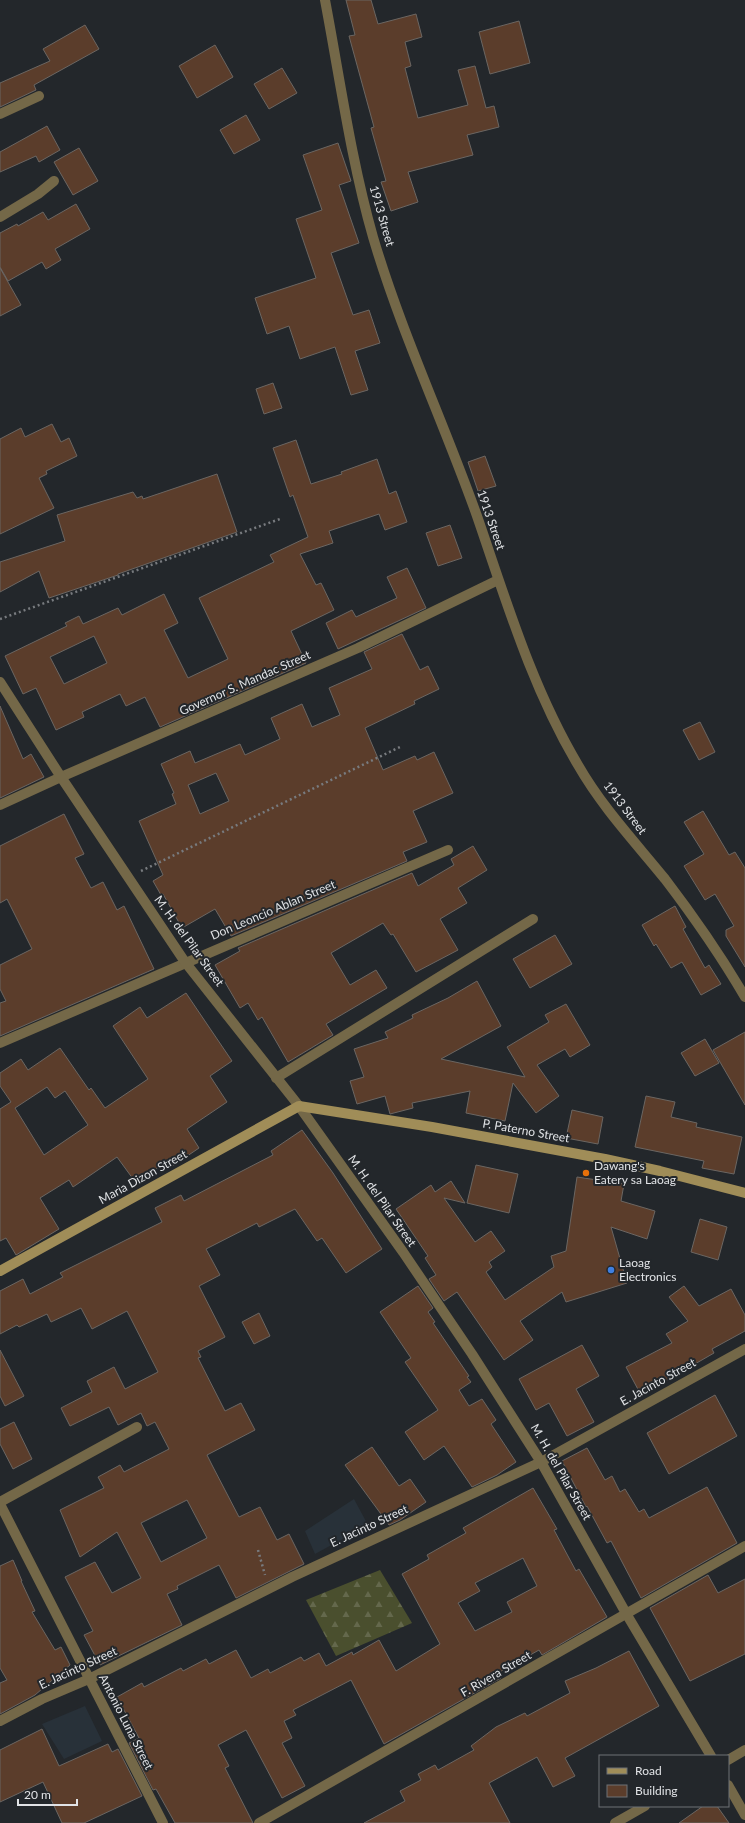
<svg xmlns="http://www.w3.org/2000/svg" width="745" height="1823" viewBox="0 0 745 1823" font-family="Lato,sans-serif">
<defs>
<pattern id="forest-firs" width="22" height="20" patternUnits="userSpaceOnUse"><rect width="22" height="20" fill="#4a4f2e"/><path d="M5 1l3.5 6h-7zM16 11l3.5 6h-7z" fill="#64684c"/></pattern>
</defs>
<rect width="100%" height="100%" fill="#23272b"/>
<!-- built -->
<path fill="#283139" d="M354,1499L368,1525L315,1554L305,1531Z
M85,1706L102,1741L64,1759L42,1724Z"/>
<!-- forest -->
<path fill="url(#forest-firs)" d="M380,1570L412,1623L336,1656L306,1600Z"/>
<!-- building -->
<path fill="#5b3d2b" stroke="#6b6662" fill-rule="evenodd" d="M346,0H371L378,24L416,14L422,37L405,42L411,66L405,68L418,118L468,105L458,70L475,66L486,108L494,106L499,127L467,135L473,155L408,172L418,202L391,211L381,182L386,181L371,128L374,127L349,36L355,35Z
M519,21L530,63L490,74L479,32Z
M85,25L99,49L34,85L36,90L0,107V83L50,61L43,49Z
M215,45L233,77L197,98L179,66Z
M282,68L297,93L269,109L254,84Z
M246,115L260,140L234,154L220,130Z
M47,126L60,150L39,162L36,156L0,172V152Z
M338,143L351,181L339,185L359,243L331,253L353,315L369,310L380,343L355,351L368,390L351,395L335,347L300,359L289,326L267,334L255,298L316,278L296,219L322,210L303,155Z
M79,148L98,181L73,195L54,162Z
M76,204L90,229L55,249L61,260L46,269L42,262L8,281L0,267V233L17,224L18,226L43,212L48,220Z
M0,268L21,305L0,316Z
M273,383L282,408L264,414L256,389Z
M52,424L61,442L69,438L77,456L46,471L47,474L39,478L54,508L0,534V439L21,428L25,437Z
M296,440L311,484L342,474L341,472L377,459L389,494L396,491L407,522L385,530L379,514L329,531L333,543L300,554L316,585L321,583L334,610L291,631L306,663L160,727L145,697L126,706L120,694L82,712L84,717L56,730L36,688L23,694L5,656L67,626L65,623L79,616L83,624L118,608L122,615L164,594L178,623L164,630L188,678L228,659L199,598L274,562L270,555L308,537L293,495L290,497L273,448ZM94,636L107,663L64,684L50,657Z
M485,456L496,486L478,491L468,462Z
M217,474L237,532L118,574V575L49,598L39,571L0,592V562L65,541L57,515L133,492L137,498L142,496L143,499Z
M450,525L462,558L438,566L426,533Z
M407,568L426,608L338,649L326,623L352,610L356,617L397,598L387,577Z
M402,634L420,670L428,666L439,689L414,701L415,704L365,728L383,770L415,756L417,760L434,752L453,793L413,811L427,842L403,852L407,861L231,936L215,909L182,928L163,894L161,895L153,881L163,875L139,821L176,804L172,794L174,793L161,764L190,751L195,763L240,744L245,755L280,739L271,718L302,704L312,727L340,715L329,688L372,669L364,652ZM216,773L229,801L200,814L188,785Z
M0,706L23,759L31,754L44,777L0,798Z
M700,722L715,752L699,760L683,730Z
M703,811L729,855L735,852L745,868V967L726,936V930L734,926L715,894L705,900L684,866L704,854L684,822Z
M64,814L84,854L75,858L91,888L103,882L117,910L124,906L154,969L0,1036V1003L6,1001L0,989V965L32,949L7,899L0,903V846Z
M473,846L487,870L458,888L467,903L440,919L458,950L416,972L393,934L391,935L383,923L331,953L350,985L376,970L387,988L326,1024L333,1035L288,1062L262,1017L258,1020L248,1003L240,1008L215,965L240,951L238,948L412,873L418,886L454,865L451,859Z
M675,906L686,927L683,929L705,968L709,965L721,984L701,995L682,962L671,968L656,944L654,946L642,925Z
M555,935L572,964L530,988L513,959Z
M477,981L501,1026L441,1059L525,1077L507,1047L549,1022L545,1015L566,1004L590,1045L570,1057L565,1049L537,1065L559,1096L536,1113L513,1083L505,1121L466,1113L470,1091L412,1103L413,1108L390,1114L385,1096L357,1104L350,1081L364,1077L354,1049L388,1038L385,1032L413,1018L412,1015L448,998Z
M186,993L232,1061L210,1076L227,1102L187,1129L199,1148L171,1167L167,1161L136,1183L117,1157L73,1187L69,1180L40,1198L59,1229L16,1255L6,1238L0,1241V1109L11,1102L0,1086V1073L21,1059L28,1070L60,1048L89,1090L91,1088L105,1108L148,1079L113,1026L140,1007L147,1018ZM47,1087L55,1098L65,1091L88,1125L44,1155L15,1108Z
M745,1032V1105L713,1050Z
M705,1039L719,1063L695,1076L681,1053Z
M646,1096L675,1102L671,1117L697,1123L696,1127L742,1137L734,1174L702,1168L704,1161L635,1147Z
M572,1110L603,1117L598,1144L566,1138Z
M302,1130L333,1173L382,1249L346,1273L322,1238L317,1241L295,1209L259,1227L257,1223L206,1249L220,1275L199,1286L225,1337L198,1351L201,1357L198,1358L225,1411L241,1403L255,1430L207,1455L212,1465L239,1517L260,1507L277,1540L289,1534L304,1564L236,1598L219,1565L177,1586L178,1589L167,1594L182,1625L100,1665L84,1635L93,1631L65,1577L95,1562L112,1593L141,1578L117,1532L80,1557L60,1510L104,1488L98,1477L120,1465L124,1472L169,1449L155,1422L147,1426L141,1413L118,1425L109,1407L70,1426L61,1408L92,1392L87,1381L114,1367L125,1389L158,1372L127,1311L92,1329L81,1308L51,1322L47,1314L19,1327L17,1325L0,1334V1291L23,1279L30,1294L63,1277L60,1273L162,1222L155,1208L181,1195L184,1201L273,1155L271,1151ZM187,1500L207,1538L161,1562L141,1523Z
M476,1165L518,1174L509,1213L467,1203Z
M577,1177L624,1184L621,1201L655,1211L647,1239L611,1227L627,1283L566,1302L562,1292L520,1321L533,1340L504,1360L457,1292L444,1301L429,1279L436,1275L425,1258L428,1256L396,1209L431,1185L435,1192L451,1181L465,1203L444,1198L475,1242L491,1231L505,1251L489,1262L492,1267L486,1272L505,1300L554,1267L551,1256L566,1251Z
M700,1219L727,1227L718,1260L691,1252Z
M418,1286L433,1308L428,1312L435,1322L433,1323L469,1376L467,1377L471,1382L459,1390L469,1406L482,1399L496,1420L491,1424L516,1462L497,1475L472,1487L444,1446L424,1460L405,1432L438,1410L405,1362L411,1358L380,1312Z
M684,1286L699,1306L731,1289L745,1315V1331L712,1349L714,1353L641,1395L626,1367L672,1343L666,1334L688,1321L669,1297Z
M259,1313L270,1336L254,1344L242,1322Z
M582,1345L599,1376L576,1389L594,1422L567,1436L549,1403L536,1410L519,1379Z
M0,1350L24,1396L5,1406L0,1396Z
M715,1395L737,1436L669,1474L647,1433Z
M14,1422L32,1459L13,1469L0,1444V1429Z
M372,1447L399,1486L410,1479L426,1502L400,1520L389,1525L345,1465Z
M587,1448L605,1480L612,1476L620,1492L625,1489L639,1512L644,1509L649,1518L707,1487L737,1543L641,1598L611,1541L607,1543L587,1506L586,1507L562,1461Z
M533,1488L557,1529L554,1530L576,1571L579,1569L607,1617L542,1655L539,1650L498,1673L501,1678L384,1744L351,1680L293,1710L296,1715L284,1721L292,1738L282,1743L305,1786L282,1798L246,1730L218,1745L229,1766L225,1768L253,1823H175L156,1789L153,1790L129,1743L139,1738L117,1697L142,1683L144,1687L181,1668L183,1671L206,1659L209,1664L236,1650L251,1678L268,1669L270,1673L301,1657L304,1661L319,1653L326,1666L352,1652L353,1655L379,1640L396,1671L440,1644L402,1574L429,1559L427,1555L466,1533L463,1528ZM523,1558L537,1586L507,1602L512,1612L475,1631L458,1603L480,1591L475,1583Z
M13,1560L22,1581H21L35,1611L32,1612L55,1650L61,1647L70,1665L35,1695L0,1714V1683L7,1680L0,1668V1566Z
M708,1575L718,1593L745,1579V1654L690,1681L650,1608Z
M629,1651L659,1706L565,1758L575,1776L553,1787L537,1757L489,1783L510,1823H364L405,1801L400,1791L421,1780L418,1774L435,1765L438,1770L474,1750L471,1746L496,1727L525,1713L527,1716L570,1693L565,1681L596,1668Z
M42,1729L59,1766L108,1744L112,1752L118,1749L142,1796L84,1823H62L43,1782L0,1802V1750Z
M703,1806H717L729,1823H679Z"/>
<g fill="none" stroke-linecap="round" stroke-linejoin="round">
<!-- path -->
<path stroke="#787b7f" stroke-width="2.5" stroke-dasharray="2 3" stroke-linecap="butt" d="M0,619L280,519
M141,871L400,747
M258,1550L265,1575"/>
<!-- minor -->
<path stroke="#746848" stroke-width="10" d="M325,0C340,79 351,160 373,237C401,332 444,423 477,516C506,600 532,688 578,765C602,807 635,842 665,879C694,917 721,956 745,997
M0,114L39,96
M0,217L38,194L54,181
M0,805L61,777L358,648L498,580
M0,1043L448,850
M276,1078L533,919
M299,1106L403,1252L472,1354L541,1462L627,1615L711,1756
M0,1502L137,1427
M0,1504L163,1823
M0,1721L42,1699L89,1679L292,1577L541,1462L745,1349
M728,1760L745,1750
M728,1785L745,1815
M259,1823L745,1546
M615,1823L645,1806"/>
<!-- tertiary -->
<path stroke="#746848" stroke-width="10" d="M0,682L61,777L185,962L299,1106"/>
<!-- secondary -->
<path stroke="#a08d58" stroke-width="10" d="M0,1271L299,1106L432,1127L605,1159L660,1171L745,1193"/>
</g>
<!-- markers -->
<circle fill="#e8710a" stroke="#23272b" stroke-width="1.5" cx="586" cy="1173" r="4"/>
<circle fill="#3f7fe0" stroke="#23272b" stroke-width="1.5" cx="611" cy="1270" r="4"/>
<g text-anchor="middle" stroke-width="4" stroke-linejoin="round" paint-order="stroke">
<!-- street labels -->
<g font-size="12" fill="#e1e3e6" stroke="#23272b">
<text transform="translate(382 216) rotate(74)" y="4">1913 Street</text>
<text transform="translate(491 520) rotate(71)" y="4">1913 Street</text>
<text transform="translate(245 683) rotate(-24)" y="4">Governor S. Mandac Street</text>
<text transform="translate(625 808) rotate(53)" y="4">1913 Street</text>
<text transform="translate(273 910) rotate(-23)" y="4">Don Leoncio Ablan Street</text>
<text transform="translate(189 941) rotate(54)" y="4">M. H. del Pilar Street</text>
<text transform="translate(526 1131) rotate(10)" y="4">P. Paterno Street</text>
<text transform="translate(143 1177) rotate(-29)" y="4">Maria Dizon Street</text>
<text transform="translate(382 1201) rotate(55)" y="4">M. H. del Pilar Street</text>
<text transform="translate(658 1382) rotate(-29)" y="4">E. Jacinto Street</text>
<text transform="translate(561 1472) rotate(60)" y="4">M. H. del Pilar Street</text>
<text transform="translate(369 1526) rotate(-25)" y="4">E. Jacinto Street</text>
<text transform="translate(78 1668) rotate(-25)" y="4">E. Jacinto Street</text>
<text transform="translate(496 1674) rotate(-30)" y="4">F. Rivera Street</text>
<text transform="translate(126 1722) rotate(63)" y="4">Antonio Luna Street</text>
</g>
<!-- poi labels -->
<g font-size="12" fill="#e1e3e6" stroke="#23272b" text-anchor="start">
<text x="594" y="1170">Dawang's<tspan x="594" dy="14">Eatery sa Laoag</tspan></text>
<text x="619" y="1267">Laoag<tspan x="619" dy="14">Electronics</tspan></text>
</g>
</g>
<!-- legend -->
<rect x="599" y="1755" width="130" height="52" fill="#23272b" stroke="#6f7276"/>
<rect x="607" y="1768" width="20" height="6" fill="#a08d58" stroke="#6f7276"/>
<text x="635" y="1775" font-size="12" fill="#e1e3e6">Road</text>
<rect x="607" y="1785" width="20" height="12" fill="#5b3d2b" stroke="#6f7276"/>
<text x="635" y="1795" font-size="12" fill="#e1e3e6">Building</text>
<!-- scale -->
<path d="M18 1799v6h59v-6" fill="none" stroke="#e1e3e6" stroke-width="2"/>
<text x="24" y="1799" font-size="12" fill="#e1e3e6" stroke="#23272b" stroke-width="3" paint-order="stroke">20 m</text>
</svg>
